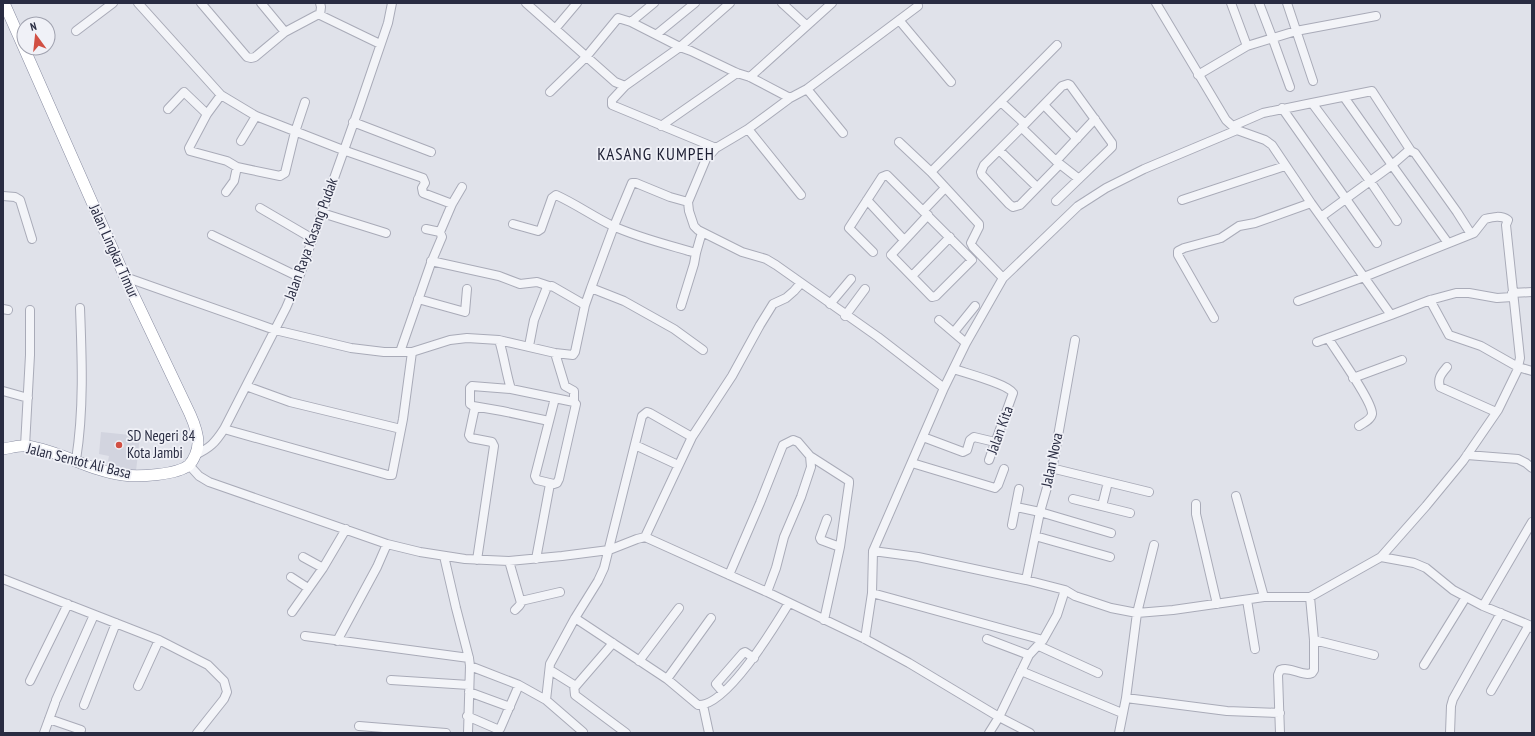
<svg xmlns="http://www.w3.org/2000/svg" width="1535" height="736" viewBox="0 0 1535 736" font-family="'PT Sans Narrow',sans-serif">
<rect width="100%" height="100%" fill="#e0e2ea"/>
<!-- built -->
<path fill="#d2d4df" d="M101,432L140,436L136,471L107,466L109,456L99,454Z"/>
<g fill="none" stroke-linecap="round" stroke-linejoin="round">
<!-- minor casing -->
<g stroke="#a9abb8" stroke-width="10">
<path id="minor" d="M138,3L221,95L256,116L343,150L423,178L425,183L422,188L423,193L452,204
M201,3L247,57L251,58L255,57L285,32L317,15H320L380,44
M261,3L285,32
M320,3L321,7L320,15
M526,3L615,82L625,86L680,47L730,3
M782,3L806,25
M1156,3L1226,120L1237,130
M1231,3L1247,46
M1259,3L1272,37L1290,87
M1287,3L1313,81
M918,6L807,89L790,98L748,129L716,148L706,159L688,202L689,211L694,226L698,230L742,252L766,259L776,265L878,337L944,388
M899,20L951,82
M631,22L654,3
M555,29L577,3
M76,31L113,3
M657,34L695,3
M1198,75L1247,46L1296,31L1376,16
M750,77L832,3
M625,86L612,100V105L716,148
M807,89L843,133
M550,92L586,57L618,18L631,22L680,47L691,51L737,73L750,77L790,98
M221,95L207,114L189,148L190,151L227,161L237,167L280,176L285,173L295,132L305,102
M1344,97L1392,165L1408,151H1411L1415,153L1457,212L1471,234
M1001,102L1025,124L984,165L981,172L982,175L1009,204L1013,207L1020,205L1060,164
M1044,105L1077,139
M1282,108L1377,243
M168,109L184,92L207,114
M353,122L431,152
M1025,124L1062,86L1068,84L1070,85L1112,143V147L1109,150L1056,201
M661,126L737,73
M1233,126L1263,113L1312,103
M1022,128L1056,161L1079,179
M748,129L801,195
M241,141L256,116
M899,142L931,172
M999,150L1037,187
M1056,161L1095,119
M226,192L234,181L237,167
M3,196L15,197L20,200L32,239
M867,200L904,240
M1182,200L1285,166
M688,202L670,197L636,183H632L614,226L591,288L624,301L674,329L703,350
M260,208L313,239
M923,211L945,188
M322,213L386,233
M1321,217L1392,165L1448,243
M1397,221L1370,181L1312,103L1372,91L1411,151
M513,224L538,231L541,229L552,198L556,195C576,204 594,217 613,226C639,238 669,245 696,253L702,232
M440,232L452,204L462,187
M212,235L299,277
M873,252L849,228L882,177L887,175L972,260L936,296L932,297L891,255L928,215
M431,261L499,276L520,284L537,282L549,286
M912,276L950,237
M125,277L275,330L351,348L384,352H412L450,340L467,338L499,340L555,353L573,355L575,352L585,305L591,288
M1003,278L973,247L971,243L979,227V224L931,172L1057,45
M1512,293L1532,292
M418,299L465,312L467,289
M1430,300L1449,335L1481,346L1518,367L1532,371
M1298,301L1364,277L1391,315L1430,300L1456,293H1469L1497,298L1512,297
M830,304L851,279
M681,306L694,264L696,253
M3,309L8,310
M845,316L865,289
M1214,318L1178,255V251L1184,248L1221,238L1239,226L1255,223L1311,203
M939,320L966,343
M954,332L975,306
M1328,338C1336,351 1373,402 1372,414C1371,420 1363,423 1359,426
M499,340C504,356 506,373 511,389
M1317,342L1391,315
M529,346L534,320L547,287L552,286L585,305
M400,352L431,263L442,237L440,232L426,229
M1447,367C1442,373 1437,378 1440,387L1496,412
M954,369C965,373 1008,384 1013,393L989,460
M1353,378L1402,360
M246,386L290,402L401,429
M3,391L28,398
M555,398L535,476L537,480L554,484L557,483L559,479L576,404L574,402V391L565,386L555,353
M475,407L469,435L471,438L492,442L494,446L477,560
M549,421L502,411L473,406L470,404V388L472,386L511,389L574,402
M224,429L388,475H392L403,419L412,352
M692,437L650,413L647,412L642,416L604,568L598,581L575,618L667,679L698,705C726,707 775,626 789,603
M923,437L963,452L967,450L970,440L974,437L995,442
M635,445L678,465
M25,446L30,355V310
M195,455C210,448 215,443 224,429L286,308L298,280L360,105L388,23L392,3
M1467,455L1518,459L1526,463L1532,468
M810,456L849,481V484L840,547
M76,460C84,410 82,359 80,308
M912,463L995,488L998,485L1004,469
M189,465L199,476L209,482L387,544L420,552L465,559L509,561L562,556L609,550L637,539L645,537L767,592L865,639L909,663L999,717L1030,733
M1052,470L1055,469L1149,492
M1236,496L1264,597
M1073,499L1130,513
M1196,504V514L1217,604
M1102,506L1108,482
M1016,507L1040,512L1111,533
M1012,525L1019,489
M1035,536L1110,557
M645,537L692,437L732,376L760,325L773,304L786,298L794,291L801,283
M444,556L456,608L469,658L470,666L468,733
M303,557L323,568
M1381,557L1414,563L1426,568L1453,590L1483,606L1529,625L1532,628
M536,559L550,484
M509,561L521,603L519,606L515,610
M729,575L760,503L783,445L793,440L798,442L810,456L811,467L801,497L784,537L776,568L767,592
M291,577L308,588
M3,579L159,640L208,665L224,681L227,692L224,699L197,733
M1026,580L1040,512L1052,470L1075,340
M872,593L1043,640
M1247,600L1255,649
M521,601L560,592
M1483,606L1532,522
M292,612L323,568L346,529
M824,620L840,547L821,540L820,538L827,519
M305,636L469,658
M865,639L872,593L873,551L944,388L966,343L1003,278L1078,206L1106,188L1144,169L1237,130L1265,140L1272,145L1311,203L1364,277L1474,233L1485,219C1493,217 1501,215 1508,220L1506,225L1520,358L1517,371L1498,410L1463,461L1426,506L1381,557L1310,597H1264L1173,610L1137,613L1111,608L1075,596L1065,590L1026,580L918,557L873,551
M987,639L1029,655
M1314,640L1374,655
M337,641L377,567L387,544
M1039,646L1098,673
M639,661L679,608
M1424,665L1466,597
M550,670L574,685L575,695L626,733
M1021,671L1122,713
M667,679L711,618
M391,680L469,685
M30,681L68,604
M519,685L546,700L550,664L575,618
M138,686L159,640
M575,687L613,643
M1491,691L1529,625
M469,692L510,707
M723,692L716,684L743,653L745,652L754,658
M1126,698L1227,711L1280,713
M56,700L94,615
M546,700L583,732
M84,705L116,623
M703,705L709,733
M467,716L497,729H500L519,685L470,666
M49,719L81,730
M359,726L446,733
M44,733L55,703
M989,733L999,717L1029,655L1043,640L1057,615L1065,590
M1119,733L1126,698L1137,613L1154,545
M1280,733L1278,675L1280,670C1291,666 1302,677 1312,673L1314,670V640L1310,597
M1450,733L1451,706L1453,699L1501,613"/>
</g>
<!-- highway casing -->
<g stroke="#888ca1" stroke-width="12">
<path id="highway" d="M4,3L24,48
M3,449C10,448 19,445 27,446C61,451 90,471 123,475C139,477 177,475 189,465C194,460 198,450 198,443C198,433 194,423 190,414L125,277L24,48"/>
</g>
<!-- minor -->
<use href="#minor" stroke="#f3f4f8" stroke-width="8"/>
<!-- highway -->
<use href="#highway" stroke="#fff" stroke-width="11"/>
</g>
<!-- markers -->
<circle fill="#d14f43" stroke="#f0f1f7" stroke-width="1.5" cx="119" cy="445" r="4"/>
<g text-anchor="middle" stroke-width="3.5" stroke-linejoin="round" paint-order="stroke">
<!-- street labels -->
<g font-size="15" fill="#292c42" stroke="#f0f1f7">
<text transform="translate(311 239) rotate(-70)" y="5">Jalan Raya Kasang Pudak</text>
<text transform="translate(114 251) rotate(66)" y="5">Jalan Lingkar Timur</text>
<text transform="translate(1000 430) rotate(-70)" y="5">Jalan Kita</text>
<text transform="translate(1052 460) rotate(-78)" y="5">Jalan Nova</text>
<text transform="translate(79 461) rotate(14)" y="5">Jalan Sentot Ali Basa</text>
</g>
<!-- poi labels -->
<g font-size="15" fill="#292c42" stroke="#f0f1f7" text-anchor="start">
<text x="127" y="441">SD Negeri 84<tspan x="127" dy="17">Kota Jambi</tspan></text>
</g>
<!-- quarter labels -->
<g font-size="17" letter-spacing="1" fill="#1b1d32" stroke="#f0f1f7">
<text x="656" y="160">KASANG KUMPEH</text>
</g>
</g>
<!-- border -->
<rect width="1535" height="736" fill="none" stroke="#292c42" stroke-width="8"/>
<!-- north arrow -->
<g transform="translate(36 36) rotate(345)"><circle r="19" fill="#f0f1f7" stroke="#a0a2af"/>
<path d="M0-3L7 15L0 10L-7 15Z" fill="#d14f43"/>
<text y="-6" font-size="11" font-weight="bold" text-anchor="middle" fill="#292c42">N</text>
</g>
</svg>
